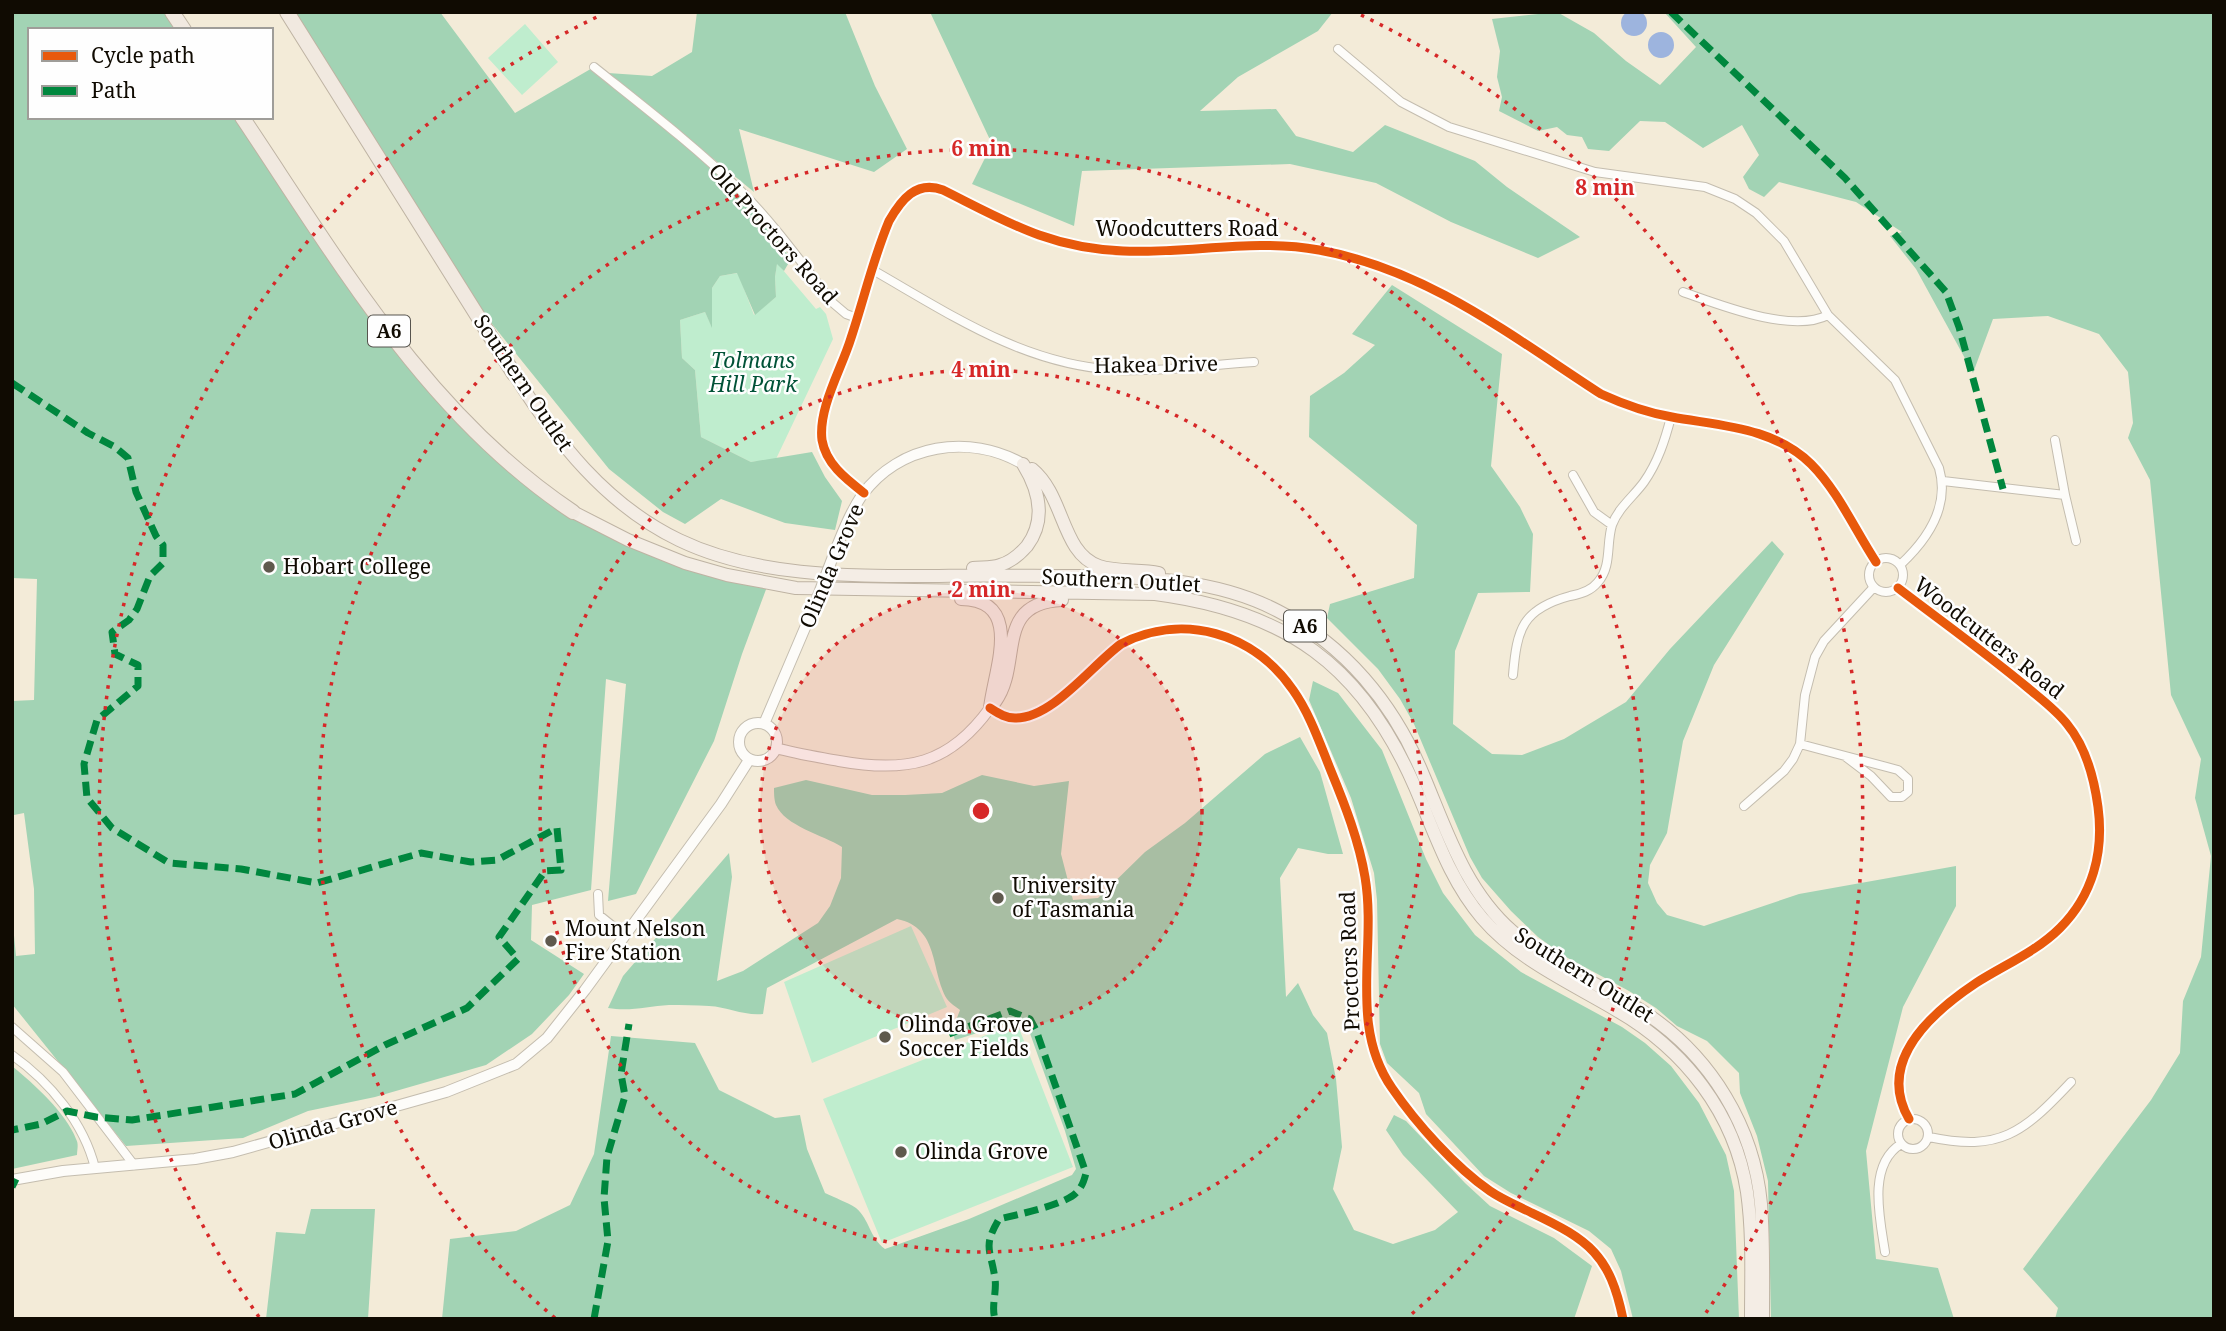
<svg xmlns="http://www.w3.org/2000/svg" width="2226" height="1331" viewBox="0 0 2226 1331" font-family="'Noto Serif',serif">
<rect width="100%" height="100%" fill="#f3ebd8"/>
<!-- green -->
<path fill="#bfedce" d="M525,24L558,62L522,95L488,58Z
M777,263L816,309L820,307L826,314L833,339L776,459L751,462L701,437L695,370L682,358L680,320L705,312L711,325L712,288L720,276L738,273L754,315L776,297L775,277Z
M911,926L947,1007L812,1063L784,982Z
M1017,1023L1073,1167L882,1243L823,1099Z"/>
<!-- forest -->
<path fill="#a2d3b4" d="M12,12H172L184,30H30V117H242L366,302L508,465L628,540L768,584L742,654L714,741L636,894L608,901L626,684L606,679L591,890L532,905L531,940L584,974L569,995L532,1034L486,1065L375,1097L308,1111L243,1138L126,1146L12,1004V915L16,956L35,954L34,889L24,813L14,815L12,811V701L34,700L37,579L12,578Z
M287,12H440L515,113L594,67L645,108L754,207L791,259L784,271L777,264L775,277L776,297L755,315L737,273L720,276L712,288V328L705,312L680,320L682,358L695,370L701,437L751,462L812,452L825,477L842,501L835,530L785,523L721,499L685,524L663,512L609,469L443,263Z
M697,12H845L875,86L907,149L874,172L739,129L754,192L608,73L652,76L692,52Z
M930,12H1333L1318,31L1238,77L1200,111L1276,109L1296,136L1353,152L1385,125L1475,161L1507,187L1580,237L1538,258L1451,222L1376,183L1290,164L1082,171L1074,226L972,184L992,144Z
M1557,12L1594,33L1626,61L1660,85L1696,47L1664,12H2214V1319H2055L2058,1308L2023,1269L2151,1100L2180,1053L2183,1001L2201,957L2211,856L2195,798L2201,759L2171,695L2150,480L2128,438L2133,423L2128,372L2099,334L2048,316L1993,319L1973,373L1916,269L1890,236L1902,232L1856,202L1779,182L1764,197L1749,189L1743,177L1759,155L1742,125L1703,148L1665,122L1640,121L1609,151L1588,149L1582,137L1567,135L1557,127L1538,131L1499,111L1502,97L1497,77L1500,51L1492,19Z
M1392,285L1502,354L1491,466L1520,507L1533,534L1530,592L1478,593L1455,651L1453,724L1492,754L1522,755L1564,739L1626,702L1670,649L1772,541L1784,554L1714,665L1683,741L1667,833L1650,865L1648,883L1657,903L1667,915L1704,926L1799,894L1956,866V906L1903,1007L1866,1151L1876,1259L1938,1268L1954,1319H1771L1768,1181L1757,1136L1740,1093L1739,1073L1707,1041L1677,1026L1656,1008L1629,991L1566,957L1538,937L1511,911L1482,878L1470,857L1414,724L1400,699L1378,669L1327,618L1330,604L1414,578L1417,525L1309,437L1310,396L1344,373L1375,345L1352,334Z
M1313,681L1338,693L1382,750L1426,859L1443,893L1475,935L1521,972L1622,1027L1645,1043L1671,1066L1699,1103L1726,1155L1734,1191L1739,1319H1633L1621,1271L1611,1249L1589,1231L1511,1193L1484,1176L1426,1114L1419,1093L1387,1063L1380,1044L1377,900L1374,873L1351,798L1309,700Z
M1300,737L1320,772L1343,854H1328L1298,848L1280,878L1286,997L1298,983L1313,1015L1327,1033L1336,1079L1342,1147L1333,1189L1354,1230L1393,1244L1435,1230L1458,1212L1403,1155L1386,1130L1394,1115L1406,1121L1465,1183L1490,1206L1554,1238L1592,1266L1574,1319H442L450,1239L516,1231L570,1205L594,1154L611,1036L695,1043L719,1090L775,1118L800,1115L807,1149L825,1193C835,1198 847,1202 856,1208C870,1220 869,1237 885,1249L969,1219L1072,1175L1076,1169L1065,1131L1027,1025L1015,1021L955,1040L952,1031L960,1010C956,1007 950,1003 947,999C930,970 940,928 897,919L767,988L763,1014C744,1016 728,1007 709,1006C696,1005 682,1005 669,1005C648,1006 630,1012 608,1008L623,976L729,853L732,877L717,981L743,971L818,923L830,906L841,878L842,847C823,835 785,826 776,805C774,800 774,792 774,788L806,780L872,795H905L942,793L982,775L1034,786L1069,781L1061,854L1073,900L1098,898L1145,852L1185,823L1265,754Z
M12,1066C34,1084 66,1113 76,1139C79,1144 77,1150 77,1155L12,1169Z
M311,1209H375L368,1319H266L276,1232L305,1234Z"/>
<!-- water -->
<path fill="#9db4de" d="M1621 23a13 13 0 1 1 26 0a13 13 0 1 1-26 0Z
M1648 45a13 13 0 1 1 26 0a13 13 0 1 1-26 0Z"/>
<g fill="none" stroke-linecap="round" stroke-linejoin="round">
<!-- minor casing -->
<g stroke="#c4bdaf" stroke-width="10">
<path id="minor" d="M1338,49L1401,102L1449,127L1595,172L1705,187L1735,199L1756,213L1784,241L1828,315L1895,380L1939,468C1950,506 1927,540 1900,565
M594,67C644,107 695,146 741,191C774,224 804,266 833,303L846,314L857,318
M871,269C950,314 1022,364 1115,370C1161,372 1208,365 1254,362
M1683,292C1720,305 1792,334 1828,315
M2055,440L2065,495L2076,541
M1573,475L1594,512L1612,525
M1943,481L2065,495
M864,493C846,479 826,464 822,440C818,408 842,368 851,338C864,299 873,259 889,221C901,200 916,180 943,190C1007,222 1049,248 1123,251C1189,254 1253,238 1319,250C1428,270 1510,335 1601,394C1623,404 1648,413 1672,417C1721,426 1773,427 1811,464C1838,491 1855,530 1876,562
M1869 575a17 17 0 1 1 34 0a17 17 0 1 1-34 0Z
M1898,588C1941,621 1986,653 2028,688C2041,699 2056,710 2067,724C2086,747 2094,777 2098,807C2104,852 2093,895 2060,928C2036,952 2004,965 1976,983C1931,1013 1876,1062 1909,1119
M1513,675C1517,629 1522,609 1570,596C1581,594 1591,591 1598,582C1612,566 1606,544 1612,525C1618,508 1634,496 1644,482C1658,462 1665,440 1671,417
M1800,744L1898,770L1908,779V792L1902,797H1891L1871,776L1846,757
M1744,806L1784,771L1793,759L1800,744L1805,695L1815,657L1824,641L1874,587
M598,894L599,915L625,936
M12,1027L63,1072L134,1165
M12,1055C50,1082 84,1123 95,1168
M1898 1134a15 15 0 1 1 30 0a15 15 0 1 1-30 0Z
M1929,1137C2000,1152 2023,1133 2071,1082
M1885,1252C1880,1219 1867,1165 1901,1144"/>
</g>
<!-- tertiary casing -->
<g stroke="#c4bdaf" stroke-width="11">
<path id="tertiary" d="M990,708C998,713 1005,718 1015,718C1052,719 1092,665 1121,644C1183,612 1254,633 1293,690C1310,714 1320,744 1331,771C1345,805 1359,841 1365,877C1377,948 1348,1025 1392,1088C1416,1123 1455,1167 1490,1191C1503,1200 1518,1206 1532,1213C1589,1240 1610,1255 1623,1319"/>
</g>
<!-- secondary casing -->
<g stroke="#c4bdaf" stroke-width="12">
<path id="secondary" d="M834,554C842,534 850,513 862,495C900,444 969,433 1023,464
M739 742a19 19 0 1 1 38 0a19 19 0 1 1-38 0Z
M764,724L813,609
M776,748C797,754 818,757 839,761C906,773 949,765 990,708
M12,1180L63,1171L195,1159L233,1152L446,1092L516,1064L547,1038L585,990L721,804L749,760"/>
</g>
<!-- trunk casing -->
<g stroke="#beb3a3" stroke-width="14">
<path id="trunk" d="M514,374C556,441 606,505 679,540C758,578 854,576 939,576C986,575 1033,576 1080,576C1147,577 1217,579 1278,611C1345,645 1393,703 1422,772C1446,828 1464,889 1512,931C1552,966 1603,985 1647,1014C1711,1057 1754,1127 1761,1204C1764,1242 1763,1281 1763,1319
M1032,469C1065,496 1061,553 1099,566C1117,572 1140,569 1159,573
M573,512L628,540L685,563L727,575L796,588L1155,594C1286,611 1362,665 1415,787C1435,833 1449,879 1482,918C1518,960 1569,982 1616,1010C1684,1049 1735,1113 1747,1192C1753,1234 1751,1277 1751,1319
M973,568C982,567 992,568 1000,565C1011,562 1020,554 1027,546C1047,519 1039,490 1023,464
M961,599C1025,600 994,670 990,708
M995,702C1023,664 993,603 1062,600"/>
</g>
<!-- motorway casing -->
<g stroke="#beb3a3" stroke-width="16">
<path id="motorway" d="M172,12L184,30
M287,12L514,374
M242,117C338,260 427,415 573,512"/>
</g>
<!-- minor -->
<use href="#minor" stroke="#fdfcf9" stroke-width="8"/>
<!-- tertiary -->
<use href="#tertiary" stroke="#fdfcf9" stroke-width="10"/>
<!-- secondary -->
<use href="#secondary" stroke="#fdfcf9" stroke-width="10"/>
<!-- trunk -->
<use href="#trunk" stroke="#f4ede5" stroke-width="12"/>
<!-- motorway -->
<use href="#motorway" stroke="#f1e9e0" stroke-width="14"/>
<!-- secondary-bridge casing -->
<g stroke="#c4bdaf" stroke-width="12" stroke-linecap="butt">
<path id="secondary-bridge" d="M813,609L834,554"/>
</g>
<!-- secondary-bridge -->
<use href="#secondary-bridge" stroke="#fdfcf9" stroke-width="10"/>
<!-- quiet -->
<path stroke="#00873e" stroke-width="7" stroke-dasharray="14 7" stroke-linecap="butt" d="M1671,12L1845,178L1946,292L1959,327L2003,489
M12,383L88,433L115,447L128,458L136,492L156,536L163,545V563L150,576L137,609L129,620L112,632L115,654L138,665V686L97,720L84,764L87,798L112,828L169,863L241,869L317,883L421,853L471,862L497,860L557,828L561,870L545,871L499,937L518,959L467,1008L385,1045L295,1094L132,1120L96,1117L67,1111L41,1124L12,1130
M949,1034L1010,1011L1030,1019L1036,1030L1086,1173C1084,1181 1082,1187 1076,1193C1064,1205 1016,1215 999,1219C982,1248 991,1249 995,1279C997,1292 991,1306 995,1319
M12,1187L16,1179
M594,1319L608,1241L604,1198L607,1157L625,1096L621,1074L629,1024"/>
<!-- cycleway casing -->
<g stroke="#fefefe" stroke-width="13">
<path id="cycleway" d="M864,493C846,479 826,464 822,440C818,408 842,368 851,338C864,299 873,259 889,221C901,200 916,180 943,190C1007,222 1049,248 1123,251C1189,254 1253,238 1319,250C1428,270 1510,335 1601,394C1623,404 1648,413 1672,417C1721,426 1773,427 1811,464C1838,491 1855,530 1876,562
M1898,588C1941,621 1986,653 2028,688C2041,699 2056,710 2067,724C2086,747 2094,777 2098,807C2104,852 2093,895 2060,928C2036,952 2004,965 1976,983C1931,1013 1876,1062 1909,1119
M990,708C998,713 1005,718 1015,718C1052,719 1092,665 1121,644C1183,612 1254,633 1293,690C1310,714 1320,744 1331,771C1345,805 1359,841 1365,877C1377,948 1348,1025 1392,1088C1416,1123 1455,1167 1490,1191C1503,1200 1518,1206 1532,1213C1589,1240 1610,1255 1623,1319"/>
</g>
<!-- cycleway -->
<use href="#cycleway" stroke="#e8590c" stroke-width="9"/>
</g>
<!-- distance rings -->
<circle cx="981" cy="811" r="221" fill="#d62828" fill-opacity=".12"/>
<g fill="none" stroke="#d62828" stroke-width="3.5" stroke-dasharray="3.5 7">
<circle cx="981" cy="811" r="221"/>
<circle cx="981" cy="811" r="441"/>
<path d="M555 1318A662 662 0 1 1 1407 1318"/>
<path d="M259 1317A882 882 0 0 1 601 15M1361 15A882 882 0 0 1 1703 1317"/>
</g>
<!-- markers -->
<g fill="#5f594d" stroke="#fefefe" stroke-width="2.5">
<circle cx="269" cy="567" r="7"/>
<circle cx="998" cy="898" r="7"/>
<circle cx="551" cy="941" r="7"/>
<circle cx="885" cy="1037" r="7"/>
<circle cx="901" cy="1152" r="7"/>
</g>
<g text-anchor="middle" stroke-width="5" stroke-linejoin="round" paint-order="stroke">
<!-- shield labels -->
<g fill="#fefefe" stroke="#57544e" stroke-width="2">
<rect x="368" y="315.5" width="42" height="31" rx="5"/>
<rect x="1284" y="610.5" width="42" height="31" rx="5"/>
</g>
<g font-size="19" font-weight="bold" fill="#100b02">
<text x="389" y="338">A6</text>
<text x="1305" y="633">A6</text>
</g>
<!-- street labels -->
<g font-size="21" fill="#100b02" stroke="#fefefe">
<text x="1187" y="236">Woodcutters Road</text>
<text transform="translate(773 234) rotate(48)" y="7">Old Proctors Road</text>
<text transform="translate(1156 365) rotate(-1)" y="7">Hakea Drive</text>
<text transform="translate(523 383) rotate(56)" y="7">Southern Outlet</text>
<text transform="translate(832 566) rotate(-67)" y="7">Olinda Grove</text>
<text transform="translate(1121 581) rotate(3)" y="7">Southern Outlet</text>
<text transform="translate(1989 638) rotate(38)" y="7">Woodcutters Road</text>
<text transform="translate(1350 961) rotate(-92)" y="7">Proctors Road</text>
<text transform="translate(1584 975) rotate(32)" y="7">Southern Outlet</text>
<text transform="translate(333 1125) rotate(-16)" y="7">Olinda Grove</text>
</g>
<!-- park labels -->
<g font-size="21" font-style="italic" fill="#005237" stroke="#fefefe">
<text x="753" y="368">Tolmans<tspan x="753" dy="24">Hill Park</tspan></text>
</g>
<!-- poi labels -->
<g font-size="21" fill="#100b02" stroke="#fefefe" text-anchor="start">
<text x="283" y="574">Hobart College</text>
<text x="1012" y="893">University<tspan x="1012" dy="24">of Tasmania</tspan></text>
<text x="565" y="936">Mount Nelson<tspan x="565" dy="24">Fire Station</tspan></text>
<text x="899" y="1032">Olinda Grove<tspan x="899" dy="24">Soccer Fields</tspan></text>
<text x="915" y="1159">Olinda Grove</text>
</g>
</g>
<circle cx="981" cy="811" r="10" fill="#d62828" stroke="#fefefe" stroke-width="3.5"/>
<g font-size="21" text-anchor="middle" font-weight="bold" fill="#d62828" stroke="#fefefe" stroke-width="5" stroke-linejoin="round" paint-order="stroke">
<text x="981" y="156">6 min</text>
<text x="1605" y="195">8 min</text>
<text x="981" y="377">4 min</text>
<text x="981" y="597">2 min</text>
</g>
<!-- border -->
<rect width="2226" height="1331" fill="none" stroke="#100b02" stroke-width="28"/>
<!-- legend -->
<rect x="28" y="28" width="245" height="91" fill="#fefefe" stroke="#9f9d99" stroke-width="2"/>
<rect x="42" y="51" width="35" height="10" fill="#e8590c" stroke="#9f9d99" stroke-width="2"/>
<text x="91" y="63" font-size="21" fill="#100b02">Cycle path</text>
<rect x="42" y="86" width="35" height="10" fill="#00873e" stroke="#9f9d99" stroke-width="2"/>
<text x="91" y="98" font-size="21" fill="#100b02">Path</text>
</svg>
